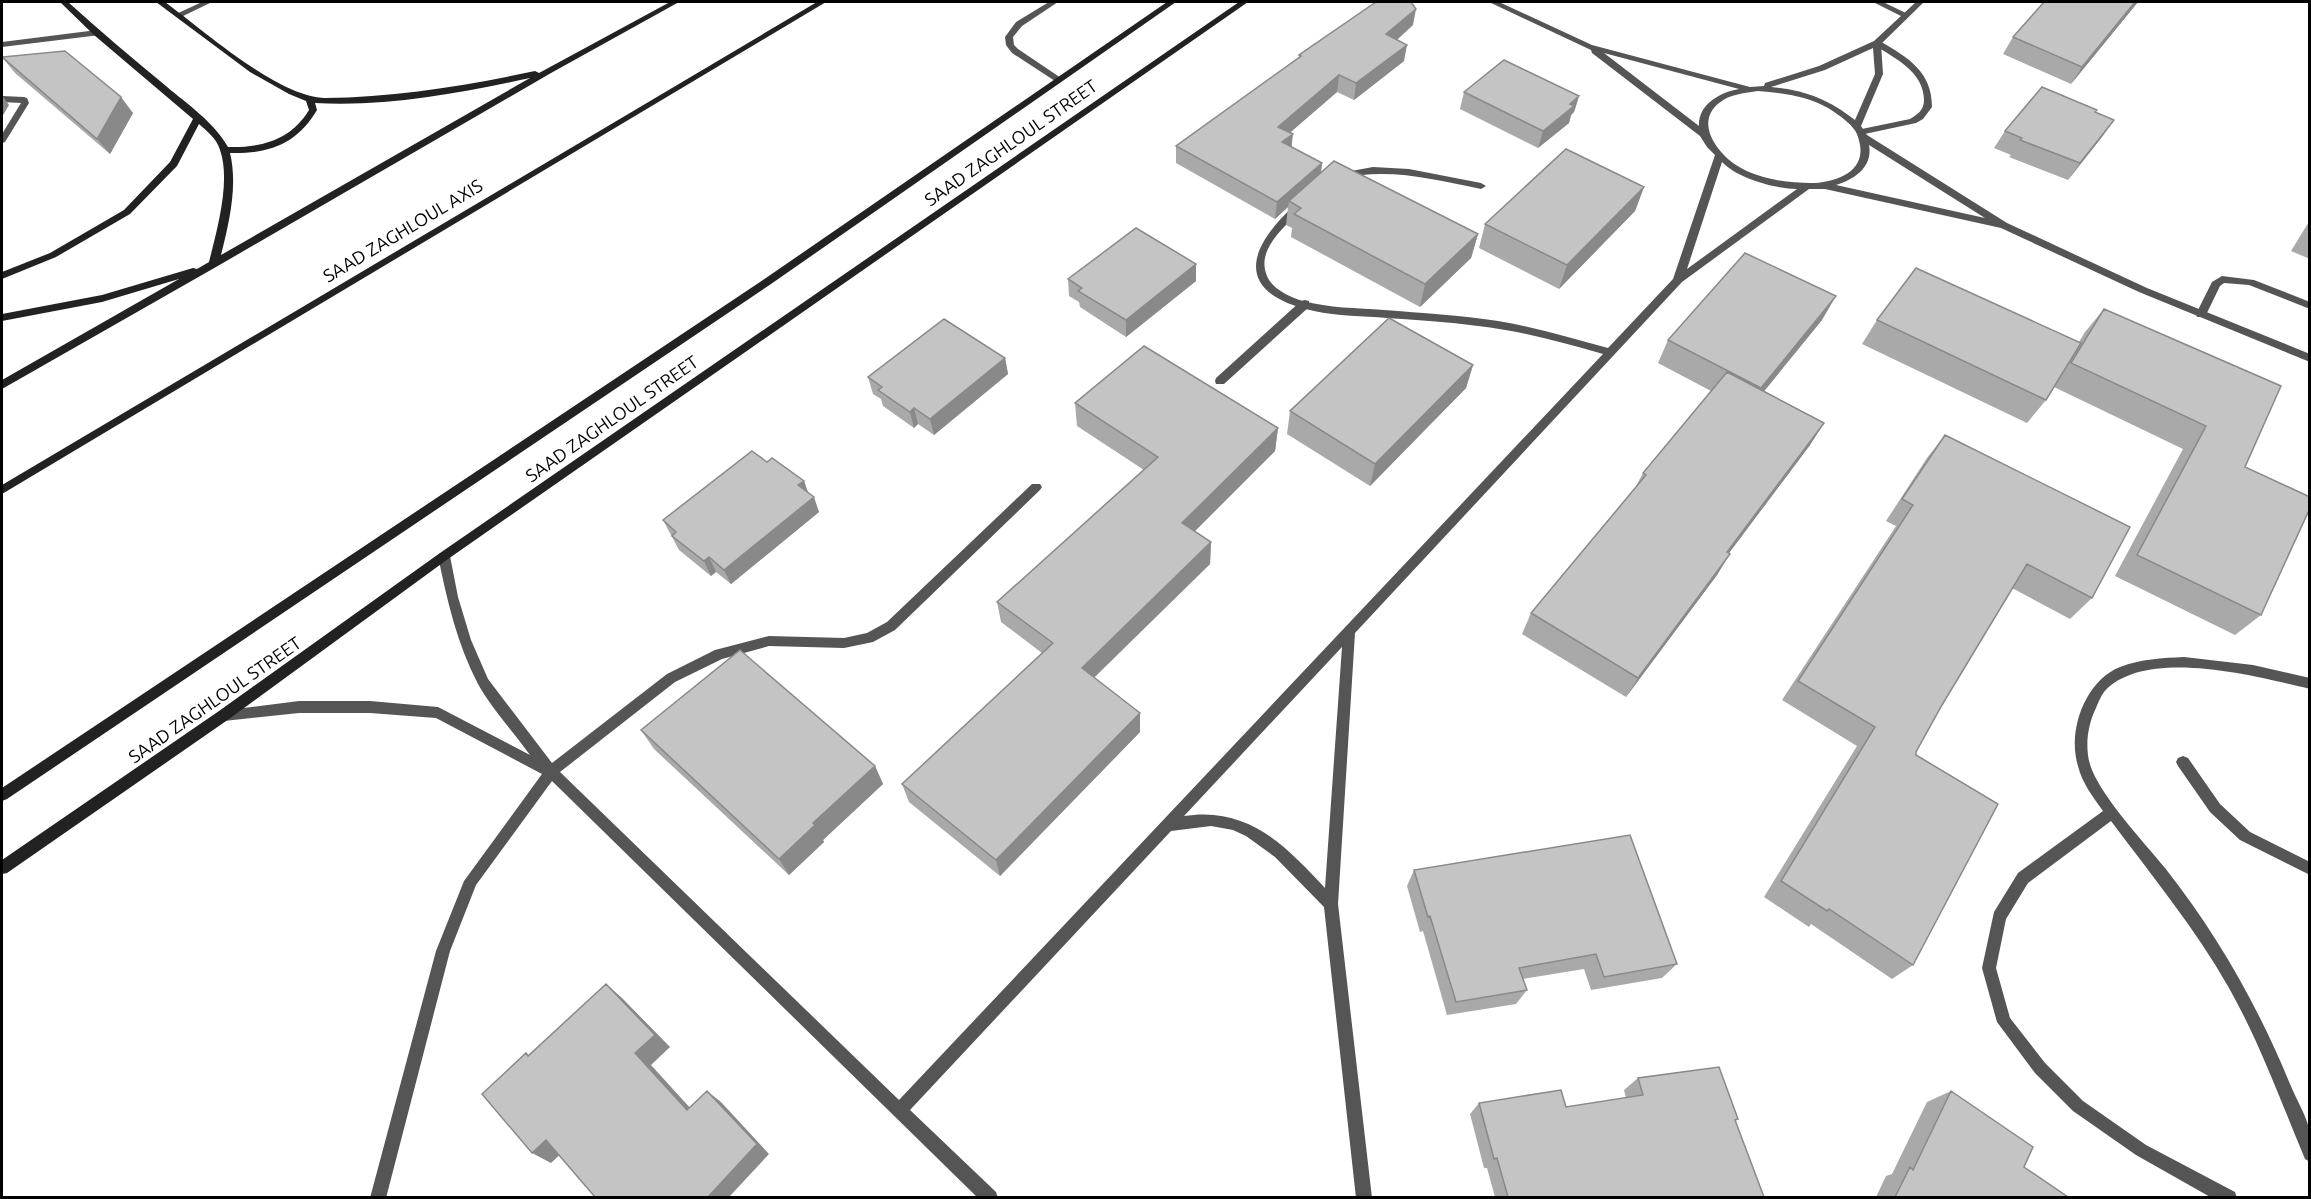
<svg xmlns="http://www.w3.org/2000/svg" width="2311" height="1199" viewBox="0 0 2311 1199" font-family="Ubuntu,sans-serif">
<rect width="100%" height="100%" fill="#fff"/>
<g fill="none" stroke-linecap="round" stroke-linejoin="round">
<!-- lane -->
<path fill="#555" fill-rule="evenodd" d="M1049,2H1058L1022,26L1013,37L1014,45L1018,49L1061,78V82L1058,83L1012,53L1006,45L1005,37L1016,22Z
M1873,2H1883L1910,15L1903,17Z
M1874,41H1880C1908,58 1932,71 1932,107L1923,119L1916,123L1860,135L1857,134V130L1910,119C1918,114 1924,110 1924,100C1924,72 1895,58 1874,45Z
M2,96L24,97L27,98L29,103L5,142L2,143V134L21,103L2,102Z
M2222,276L2254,280L2310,302V309L2249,285L2224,283L2220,286L2205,317H2197L2196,314L2212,282Z
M1305,300L1309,301V307L1224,384H1216L1215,381L1216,378L1301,301Z
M2183,756L2188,758L2220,804L2250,832L2310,862V875L2240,840L2210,812L2178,766L2176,762L2178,758Z"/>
<!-- street -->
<path fill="#555" fill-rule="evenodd" d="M202,2H212L181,17L174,15Z
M1489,2H1499L1592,45L1750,87L1764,86L1765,83L1819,66L1874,41L1916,2H1924L1881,44L1883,74L1861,126L1867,135L2007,223L2147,288L2310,354V362L2139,292L2001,228L1825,189H1809L1682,282L1355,633L1338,904L1372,1198H1356L1324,907L1275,857L1246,836L1233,830L1211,826L1171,831L910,1110L996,1192L998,1198H978L552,781L476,885L450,951L386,1198H370L436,951L464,881L542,774L436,718L370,713H299L224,721L219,719L218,715L219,711L299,701H370L438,707L530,755C515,734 490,706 478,684C457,644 447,600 438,556L440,553H448L450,556L458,597L471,640L488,679L552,763L667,674L715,650L769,636L844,638L867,633L887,622L1032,484H1040L1042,487L1040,490L895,630L873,642L844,648L769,646L722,659L675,682L560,772L899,1100L1603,354C1561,342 1521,331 1478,326C1448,322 1417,320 1387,318C1363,316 1338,316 1314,311C1236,294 1244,251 1295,205L1298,204L1303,207C1288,225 1255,248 1267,276C1272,289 1290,297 1303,301C1329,308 1357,308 1384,310C1422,313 1460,315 1498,321C1535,327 1571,338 1608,348L1673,279L1715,155L1707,147L1700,136L1592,53L1591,50ZM1873,48L1875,74L1855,120C1828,99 1805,90 1771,87L1825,70ZM1604,53L1739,89C1721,92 1698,104 1699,126ZM1758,91C1782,93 1807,96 1828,108C1836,113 1848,121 1853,128C1857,132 1859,139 1860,145C1865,173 1833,183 1811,183C1786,183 1758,179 1736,165C1716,152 1695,122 1719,103C1730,94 1745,93 1758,91ZM1869,145L1985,218L1836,185C1855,179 1873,167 1869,145ZM1722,162C1737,178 1775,189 1797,189L1687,269ZM1342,647L1325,888C1285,845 1248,806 1184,816Z
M97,30L100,31V35L2,47V42Z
M1373,167L1409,169L1481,183L1486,186L1481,189C1433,179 1387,167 1338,179L1333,176L1335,174Z
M2184,657L2253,665L2310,678V689C2258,677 2145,646 2104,692C2101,696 2098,703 2096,708C2087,726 2084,751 2092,770C2105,801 2143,841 2165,868C2217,934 2258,1006 2290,1084C2296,1099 2308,1118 2310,1134C2311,1143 2310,1153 2310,1162L2305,1159C2281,1102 2260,1043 2229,988C2195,928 2152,876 2111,821L2028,883L2006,919L1996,968L2010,1018L2045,1063L2083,1101L2146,1145L2235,1192L2237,1198H2212L2136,1155L2073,1111L2035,1073L1997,1022L1982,968L1994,912L2018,873L2103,811C2093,797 2082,783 2078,766C2067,731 2085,681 2120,667C2141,659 2162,658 2184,657Z"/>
<!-- secondary -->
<path fill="#222" fill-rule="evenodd" d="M60,2H68C100,31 133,59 166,86C187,104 214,122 228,147C261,148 291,140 309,110L306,101L289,94L250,72L156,2H165C203,30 278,97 325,98C396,97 465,86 535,71L539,73L670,2H679L551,73L216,267L2,389V380L179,279L102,302L2,321V314L102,295L193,268L197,269L209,262C217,230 231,181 220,150C217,139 207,131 199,124L177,166L130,214L56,257L2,279V272L50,253L124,210L170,162L193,119L94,35ZM530,78L221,255C229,223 238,186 230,153C269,154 297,144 317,110L315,103C388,107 460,93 530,78Z
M817,2H826L2,494V485Z
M1167,2H1176L771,284L7,799L2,801V788L763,280Z
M1239,2H1248L448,559L229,719L7,873L2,874V860L219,711L440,553Z"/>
</g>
<!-- wall -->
<path fill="#a9a9a9" d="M2138,2L2071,84L2003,54L2013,37Z
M1413,25L1397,40L1404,61L1354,100L1337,92L1289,133L1292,147L1322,163L1321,173L1478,234L1471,258L1420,307L1291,237L1292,228L1286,225L1288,207L1275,219L1176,163V146L1299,58V55Z
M2,57L133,113L110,154L15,73Z
M1464,92L1579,96L1574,112L1571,115L1569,123L1538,148L1460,109Z
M2095,112L2114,120L2068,180L2009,157L2011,155L1994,148L2005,131Z
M1644,187L1635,211L1559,289L1479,248L1485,224Z
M2310,220V259L2291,251Z
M1196,264V281L1126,337L1080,307L1079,302L1069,296L1068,279Z
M2104,309L2245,467L2261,615L2235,635L2115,576L2183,449L2054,387L2046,400L2027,423L1862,344L1877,320L2079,342L2085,332Z
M1822,320L1764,391L1824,423L1810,445L1729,553L1717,575L1626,697L1522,634L1531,613L1635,488L1643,473L1711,391L1658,363L1668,340Z
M1005,358L1008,374L934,435L918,424L914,428L883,406L881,399L873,394L868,377Z
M1473,365L1466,388L1370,486L1287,434L1290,411Z
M1075,403L1278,428L1275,451L1195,531L1211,542L1210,564L1094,678L1140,713V732L1000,876L909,802L902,784L1042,653L1001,622L997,602L1144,470L1077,426Z
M1945,435L2092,598L2070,619L2012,588L1942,705L1916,752L1913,965L1892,979L1811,924L1809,927L1764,897L1857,746L1782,700L1896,526L1886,521L1927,458Z
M767,462L804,481L808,492L819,512L731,584L716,572L711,576L679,550L663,520Z
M641,730L875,766L883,784L823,840L824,842L789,875L654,749Z
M1414,870L1677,964L1662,978L1591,990L1584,969L1523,979L1527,990L1516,1004L1447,1015L1423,931L1420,932L1407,886Z
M1638,1078L1738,1119L1735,1121L1764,1197H1495L1487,1168H1484L1470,1114L1479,1103L1566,1107L1626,1098L1624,1090Z
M1951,1091L2024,1167L2068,1197H1876L1886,1176L1892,1174L1927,1102Z"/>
<!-- shaded-wall -->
<path fill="#898989" d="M2135,2H2138L2071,84L2082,67Z
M1416,9L1413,25L1384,51L1386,34Z
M1407,45L1404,61L1354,100L1356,83Z
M1339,75L1337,92L1277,144L1278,127Z
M2,95L9,105L2,117Z
M1579,96L1574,112L1571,115L1569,123L1538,148L1543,131L1570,104Z
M121,97L133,113L110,154L97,139Z
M2114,120L2102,137L2068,180L2080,163Z
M1293,134L1291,151L1282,142Z
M1322,163L1320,180L1289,201L1288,207L1275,219L1277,202Z
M1644,187L1635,211L1559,289L1567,265Z
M1478,234L1471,258L1420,307L1425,284Z
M1196,264V281L1126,337V320Z
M1836,296L1822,320L1748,411L1761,388Z
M1005,358L1008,374L934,435L930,419Z
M1473,365L1466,388L1370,486L1375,464Z
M914,408L918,424L914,428L910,412Z
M1824,423L1810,445L1714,573L1727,552Z
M1278,428L1275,451L1182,544V523Z
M804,481L809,496L798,485Z
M814,497L819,512L731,584L724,570Z
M1211,542L1210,564L1083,688L1082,668Z
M1730,554L1717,575L1626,697L1638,678Z
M709,557L716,572L711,576L704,561Z
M1140,713V732L1000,876L996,860Z
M875,766L883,784L823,840L824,842L789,875L779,859L813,823Z
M606,984L622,998L670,1047L651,1065L702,1121L687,1110L635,1053Z
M707,1091L721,1102L769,1154L729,1197H708Z
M546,1140L565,1150L551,1163L532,1153Z"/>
<!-- building -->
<path fill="#c4c4c4" stroke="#898989" stroke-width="1.5" d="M1376,2H1411L1416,9L1386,34L1407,45L1356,83L1339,75L1278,127L1293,134L1282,142L1322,163L1277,202L1176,146L1301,56L1299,55Z
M2044,2H2135L2082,67L2013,37Z
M65,51L121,97L97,139L2,57Z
M1504,60L1579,96L1570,104L1574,106L1543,131L1464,92Z
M2042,87L2097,110L2095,112L2114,120L2080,163L2020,140L2022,138L2005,131Z
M1566,149L1644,187L1567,265L1485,224Z
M1334,161L1478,234L1425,284L1294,214L1301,208L1289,201Z
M1136,228L1196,264L1126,320L1078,291L1082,288L1068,279Z
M1745,253L1836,296L1761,388L1668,340Z
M1916,268L2081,343L2046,400L1877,320Z
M2104,309L2281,386L2245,467L2310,497V508L2261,615L2137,555L2206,426L2071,363Z
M1389,318L1473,365L1375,464L1290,411Z
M944,319L1005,358L930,419L914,408L910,412L878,390L882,387L868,377Z
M1144,346L1278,428L1182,523L1211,542L1082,668L1140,713L996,860L902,784L1053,643L997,602L1158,457L1075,403Z
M1727,372L1824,423L1727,552L1730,554L1638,678L1531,613L1646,475L1643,473Z
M1945,435L2130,527L2092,598L2027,564L1942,705L1916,752V755L1998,804L1913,965L1829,909L1827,911L1781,881L1875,727L1798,681L1913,505L1902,499Z
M752,451L767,462L772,458L804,481L798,485L814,497L724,570L709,557L704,561L672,536L676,532L663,520Z
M740,650L875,766L813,823L815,825L779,859L641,730Z
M1630,835L1677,964L1604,977L1596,954L1519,968L1527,990L1456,1002L1430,916L1428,917L1414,870Z
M606,984L655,1035L635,1053L687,1110L707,1091L757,1144L708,1197H595L546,1140L532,1153L482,1094L526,1053L528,1056Z
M1719,1067L1738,1119L1735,1120L1764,1197H1508L1497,1158L1494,1159L1479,1103L1561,1090L1566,1107L1643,1095L1638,1078Z
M1951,1091L2033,1147L2024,1167L2068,1197H1895L1910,1167L1913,1170Z"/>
<g text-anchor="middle" stroke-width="4.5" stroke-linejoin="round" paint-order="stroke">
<!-- street labels -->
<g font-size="18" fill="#000" stroke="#fff">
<text transform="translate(1011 143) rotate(-35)" y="6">SAAD ZAGHLOUL STREET</text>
<text transform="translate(403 231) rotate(-31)" y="6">SAAD ZAGHLOUL AXIS</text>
<text transform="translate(612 419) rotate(-35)" y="6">SAAD ZAGHLOUL STREET</text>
<text transform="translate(215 700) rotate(-35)" y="6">SAAD ZAGHLOUL STREET</text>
</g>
</g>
<!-- border -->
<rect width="2311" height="1199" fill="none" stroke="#000000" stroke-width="6"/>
</svg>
